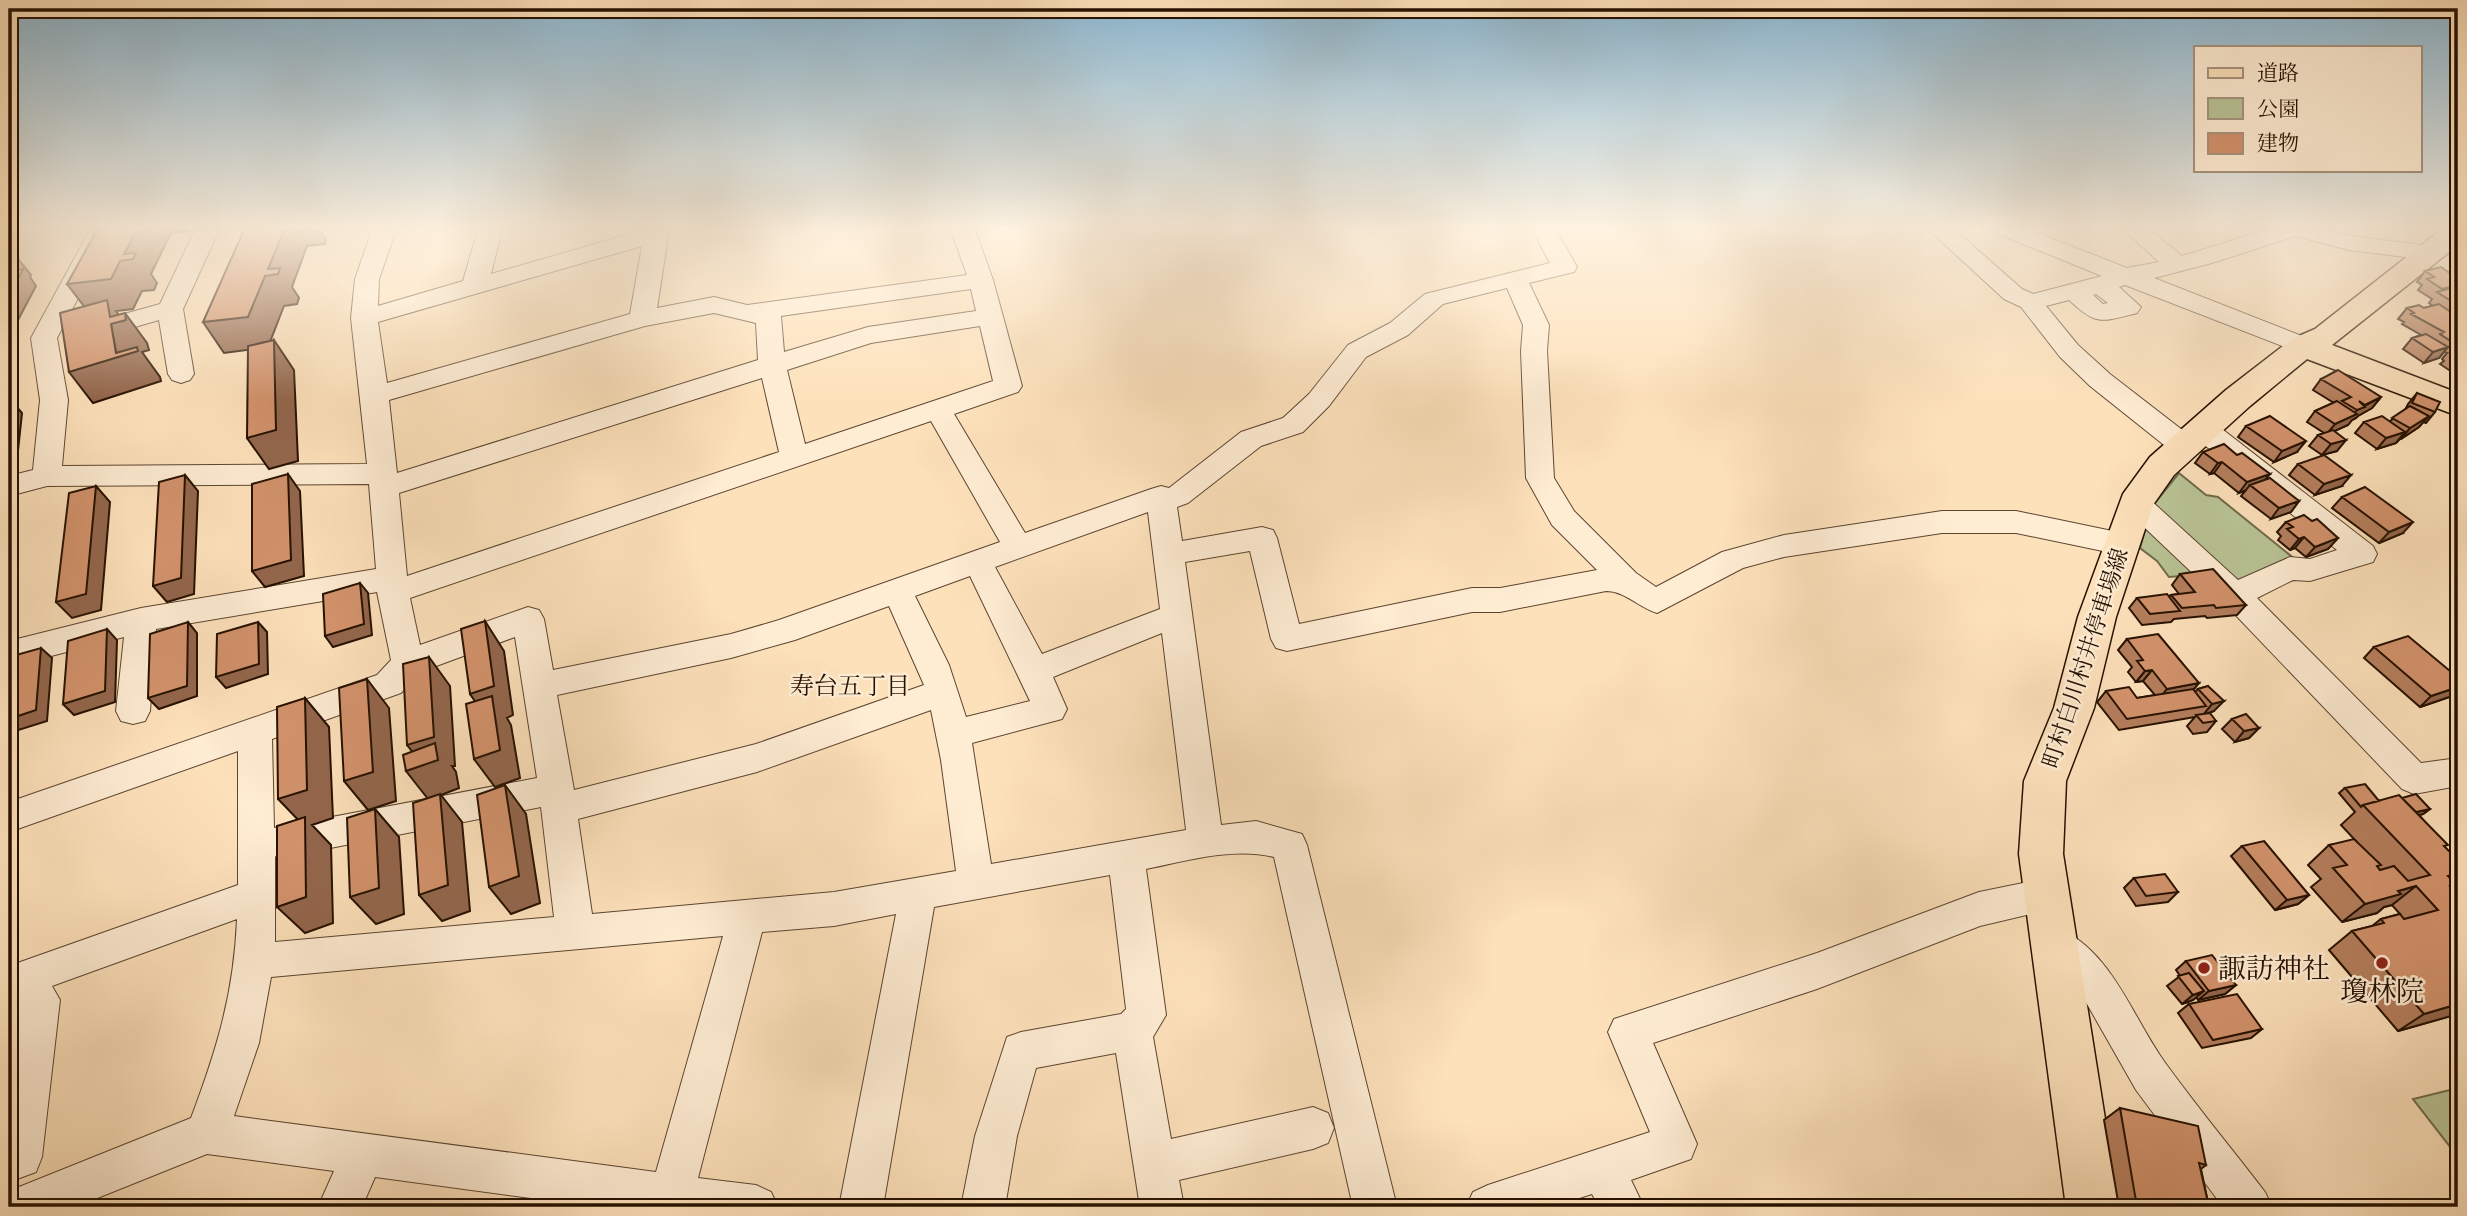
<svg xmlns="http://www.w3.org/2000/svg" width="2467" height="1216" viewBox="0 0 2467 1216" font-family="'Gentium Book Plus','Noto Serif JP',serif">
<rect width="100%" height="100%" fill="#fde1bb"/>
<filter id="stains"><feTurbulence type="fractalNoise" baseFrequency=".00286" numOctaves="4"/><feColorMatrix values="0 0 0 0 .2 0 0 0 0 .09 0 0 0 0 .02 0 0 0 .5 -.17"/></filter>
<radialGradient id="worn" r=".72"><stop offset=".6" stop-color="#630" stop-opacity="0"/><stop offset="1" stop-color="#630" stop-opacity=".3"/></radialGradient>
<!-- green -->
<path fill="#b9c496" stroke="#706a4b" stroke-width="2" d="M2179,473L2206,495L2218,497L2301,564L2237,586L2150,509Z
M2148,519L2207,574L2169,577L2157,561L2140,548Z
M2458,1088V1157L2413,1099Z"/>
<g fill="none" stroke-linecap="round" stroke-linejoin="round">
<!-- minor casing -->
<g stroke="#5c452f" stroke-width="2">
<path id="minor" d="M90,230H114L57,338L68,400L62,466L367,464L351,318L355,279L372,230H396L379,279L378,306L463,281L478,230H502L491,274L644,230H669L657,308L714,297L747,305L967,275L951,230H975L993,280L1022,386L1018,392L954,414L1025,533L1151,489L1161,486L1169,488L1241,432L1283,418L1309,394L1348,345L1390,323L1425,294L1550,263L1532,230H1556L1577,267L1574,272L1529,283L1549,325L1547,351L1554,478L1574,511L1636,573L1656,587L1722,552L1784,535L1942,511H2016L2122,533L2133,536L2137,544L2133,552L2122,555L2016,533H1942L1784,557L1743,568L1657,613C1638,607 1625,591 1606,591L1500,612H1472L1287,651L1276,648L1271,639L1250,551L1185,562L1221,825L1256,821L1302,834L1307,845L1397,1207H1353L1274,857C1233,847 1186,861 1146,869L1166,1015L1153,1037L1171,1139L1313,1107L1328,1113L1334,1128L1328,1143L1313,1149L1179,1180L1184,1207H1140L1116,1053L1036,1068L1017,1136L1005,1207H961L975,1136L1007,1037L1021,1032L1121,1014L1126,1009L1110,875L934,907L883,1207H839L896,914L834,926L762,932L698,1178L756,1185L771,1192L778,1207H598L375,1177L362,1207H318L334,1171L207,1154L75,1207H9V1191L191,1118C217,1049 234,993 237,919L52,986L60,1000L42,1157L36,1172L9,1182V1089L17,1027L9,1030V966L238,885V751L9,832V802L377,675L391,660L377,592L156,629L150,711L145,721L133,724L121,721L116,711L124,637L9,667V641L141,608L376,569L369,484L47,486L9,496V476L33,470L40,400L31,338ZM642,246L630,314L387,383L378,322ZM1507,288L1523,325L1521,351L1526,478L1552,525L1597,570L1500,588H1472L1299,624L1277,538L1273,530L1262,527L1182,541L1177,507L1188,503L1261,446L1303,432L1329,406L1366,357L1408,335L1443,304ZM971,289L976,311L868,327L784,352L781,316ZM714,313L756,323L758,360L397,473L389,400L645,326ZM980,326L993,381L805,444L787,370L871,343ZM762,378L779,452L407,576L399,493ZM931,421L1000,542L779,620L731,634L553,670L544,619L539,610L528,607L420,645L410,598ZM1148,512L1160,609L1042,654L995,567ZM970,576L1030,701L966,717L949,665L915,596ZM889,606L924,685L756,744L574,790L557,695L731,658L795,640ZM1162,633L1186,830L991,864L972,743L1062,719L1067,709L1053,677ZM515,637L537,778L274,828L272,739L401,693L420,672ZM931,710L941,760L956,871L834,892L592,914L578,819L757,772ZM541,807L554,917L275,942V856L279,858ZM723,936L656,1172L234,1116L259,1043L271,977Z
M195,230H219L183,309L194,374L190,380L181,383L172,380L168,374L159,320L90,340L81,338L77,332L81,326L160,304Z
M1929,230H1955L2022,289L2033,294L2102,276L2001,235L1997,230H2030L2127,268L2159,262L2124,230H2150L2182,256L2266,230H2328L2350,236L2430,246L2439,248L2442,253L2439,258L2430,260L2349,250L2296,236L2212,263L2154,278L2312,340L2316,346L2312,352L2303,354L2125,285L2119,287L2141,307L2137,313C2101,322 2097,326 2069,300L2046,306L2078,345L2110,374L2194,439L2198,446L2194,453L2184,456L2174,453L2090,386L2060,357L2021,307L2004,299ZM2096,294L2108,303L2103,304L2093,295Z
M2203,420L2213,422L2373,546L2377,554L2373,562L2310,581L2293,580L2257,598L2421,763L2458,758V786L2414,794L2402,789L2224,603L2126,510L2121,503L2126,496L2136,493L2146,496L2238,580L2290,557L2310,559L2337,550L2193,436L2189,429L2193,422Z
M2047,878L2060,883L2066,895L2060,907L1980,926L1817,989L1653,1043L1697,1144L1691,1159L1631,1180L1644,1207H1599L1592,1194L1551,1207H1466L1473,1192L1488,1185L1650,1132L1608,1032L1614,1019L1817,953L1979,892Z
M2053,926C2112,948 2132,1018 2166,1064C2198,1108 2232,1149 2265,1192L2272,1207H2223L2136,1090L2083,997L2040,955L2034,943L2040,931Z"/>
</g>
<!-- major casing -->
<g stroke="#261100" stroke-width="3">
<path id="major" d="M2441,230H2458V245L2332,345L2458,393V416L2307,359L2250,406L2174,475L2153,505L2116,617L2094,708L2066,781L2063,854L2119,1207H2066L2019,854L2024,781L2054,708L2078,617L2123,494L2150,457L2226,390L2292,339L2315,329Z"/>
</g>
<!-- minor -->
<use href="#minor" fill="#feecd3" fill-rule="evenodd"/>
<!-- major -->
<use href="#major" fill="#fde1bb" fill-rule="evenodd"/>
</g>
<!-- wall -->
<path fill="#b57e5d" stroke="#261100" stroke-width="2" d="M2458,266V314L2456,312L2453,313L2458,317V376L2440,364L2444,361L2442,359L2447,353L2444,352L2439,358L2424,363L2403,349L2412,338L2421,335L2402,324L2404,322L2398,319L2407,308H2424L2433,306L2429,303L2432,299L2418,290L2422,285L2417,282L2425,271L2452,274Z
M2321,379L2381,397L2372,408L2358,416L2356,418L2352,420L2348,425L2334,431L2337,451L2322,455L2309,446L2318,435L2324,433L2307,422L2315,411L2334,403L2313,390Z
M2417,393L2435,412L2426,423L2423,422L2419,427L2401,439H2400L2396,443L2377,449L2355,433L2364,422L2390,421L2405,410L2408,404Z
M2246,426L2297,452L2274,462L2238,437Z
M2203,452L2266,480L2299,501L2291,512L2271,519L2241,496L2246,490L2239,493L2214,473L2210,474L2195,463Z
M2298,464L2342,486L2315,495L2289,475Z
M2342,497L2403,533L2379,543L2332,508Z
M2286,522L2338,538L2328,549L2306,557L2295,548L2290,550L2278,540L2281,536L2277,532Z
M2180,574L2246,605L2237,615L2207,618L2205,616L2174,619L2171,622L2142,625L2129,608L2137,598L2169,597L2171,595L2179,594L2172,585Z
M2127,639L2195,692L2198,689L2208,686L2214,711L2205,714L2216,721L2207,732L2193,734L2187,726L2195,717L2119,730L2097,702L2106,691L2137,698L2155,695L2143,681L2136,682L2128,672L2132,667L2118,650Z
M2374,647L2450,671L2458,670V694L2420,707L2364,658Z
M2232,719L2259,728L2249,738L2235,742L2222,729Z
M2345,788L2379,801L2402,798L2430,809L2423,814L2419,815L2445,847L2453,881L2456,884L2451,888L2458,1014L2398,1031L2329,950L2352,931L2372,926L2381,919L2400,914L2392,905L2384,907L2377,913L2342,922L2311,887L2321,879L2308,865L2329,845L2356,841L2341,825L2355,812L2339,793Z
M2242,846L2309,895L2298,904L2275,910L2231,856Z
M2134,878L2178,892L2168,902L2136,906L2124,888Z
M2186,961L2236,985L2225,994L2198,1000L2196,997L2193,1000L2182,1004L2167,986L2180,976L2176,970Z
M2189,1004L2262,1029L2251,1038L2202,1048L2178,1013Z
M2120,1108L2206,1165L2201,1169L2209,1207H2119L2104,1120Z"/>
<!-- shaded-wall -->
<path fill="#93664c" stroke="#261100" stroke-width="2" d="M137,230H189V231L171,233L151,274L157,283L154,290L142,291L133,309L116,311L123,321L125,313L147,343L149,350L142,352L160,377L161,381L93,403L69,372L116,353L111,324L90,314L67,284L124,254Z
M274,230H320L326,240L325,244L307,246L292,287L299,298L297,304L284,306L268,347L224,353L203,322L268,269Z
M18,259L31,275L30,277L36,286L18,320L9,321V296L12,271Z
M2458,303V310L2456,312L2447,315L2456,304Z
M274,340L294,370L298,461L269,469L247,438Z
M2448,347L2439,358L2424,363L2433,352Z
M2381,397L2372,408L2358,416L2356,418L2352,420L2348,425L2326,435L2335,424L2353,415L2357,410Z
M9,398L22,413L17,460L9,463Z
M2429,416L2419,427L2401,439L2410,428Z
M2405,432L2396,443L2377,449L2386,438Z
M2346,440L2337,451L2322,455L2331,444Z
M2306,441L2297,452L2274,462L2282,451Z
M2222,462L2214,473L2210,474L2218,463Z
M288,474L300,491L304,576L265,587L252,571Z
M2270,474L2261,485H2250L2246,490L2239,493L2247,482Z
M185,475L198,491L194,594L167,602L153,586Z
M2351,475L2342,486L2315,495L2324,484Z
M96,486L110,502L101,610L72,618L56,602Z
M2299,501L2291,512L2271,519L2279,508Z
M2413,522L2403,533L2379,543L2389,532Z
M2304,537L2295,548L2290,550L2299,539Z
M2338,538L2328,549L2306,557L2315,547Z
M360,583L368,593L372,635L333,647L325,636Z
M485,621L504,651L513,715L507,718L511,725L520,778L495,787L474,759L490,723L470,694Z
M188,622L197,633V696L159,709L148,698Z
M258,622L267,632L268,674L226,688L216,677Z
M107,629L117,640L115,702L74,715L63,704Z
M41,648L52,658L47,721L9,733V719Z
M429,657L450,686L455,766H452L456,772L459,788L441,795L462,822L470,911L442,921L419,895L428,799L406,771L423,765L407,745Z
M2152,670L2143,681L2136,682L2145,671Z
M367,679L389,708L396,801L368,810L344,781Z
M2199,683L2190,694L2159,699L2167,689Z
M2458,687V694L2420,707L2431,696Z
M305,698L329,727L333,818L312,825L331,845L333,923L305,933L277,907L305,827L278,799Z
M2224,701L2214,711L2203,715L2212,704Z
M2259,728L2249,738L2235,742L2244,731Z
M505,785L526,814L540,903L511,914L489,887Z
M375,809L399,837L404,914L376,924L350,897Z
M2430,809L2423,814L2407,818L2413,813Z
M2458,873V877L2443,889L2448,876Z
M2416,886L2392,905L2384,907L2377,913L2342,922L2365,904L2398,891Z
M2309,895L2298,904L2275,910L2287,900Z
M2236,985L2225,994L2198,1000L2209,991Z
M2204,991L2193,1000L2182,1004L2193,995Z
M2458,1004V1014L2398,1031L2424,1014Z"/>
<!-- building -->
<path fill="#d2926c" stroke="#261100" stroke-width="2" d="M97,230H137L124,254L136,253L133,259L120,261L111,279L67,284Z
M244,230H284L268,269L280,268L278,274L265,276L248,317L203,322Z
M9,259H18L12,271L23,269L9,296Z
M2441,267L2458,279V285L2442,289L2427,279L2434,277L2425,271Z
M2458,286V303L2456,304L2437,292Z
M107,300L110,317L125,313L126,320L111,324L116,353L137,347L138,351L69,372L60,313Z
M2439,304L2458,317V342L2449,340L2440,334L2444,332L2411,314L2414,313L2407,308L2419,305L2424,308Z
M2426,334L2448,347L2433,352L2412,338Z
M274,340L276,430L247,438L248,346Z
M2458,346V359L2450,353L2456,351L2451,348Z
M2338,370L2381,397L2365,405L2359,401L2365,407L2357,410L2342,401L2351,397L2321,379Z
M2417,393L2440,402L2435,412L2412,403Z
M2337,401L2357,414L2335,424L2315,411Z
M2410,406L2429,416L2410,428L2392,418Z
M2270,416L2306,441L2282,451L2246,426Z
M2382,416L2405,432L2386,438L2364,422Z
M2333,430L2346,440L2331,444L2318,435Z
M2224,444L2237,455L2242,453L2270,474L2247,482L2222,462L2218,463L2203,452Z
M2324,455L2351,475L2324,484L2298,464Z
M288,474L291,560L252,571V484Z
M185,475L181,578L153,586L159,482Z
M2270,478L2299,501L2279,508L2250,485Z
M96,486L86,594L56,602L69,493Z
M2365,487L2413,522L2389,532L2342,497Z
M2304,515L2312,521L2317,519L2338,538L2315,547L2304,537L2299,539L2287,529L2293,527L2286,522Z
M2213,569L2246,605L2216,608L2214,605L2182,608L2171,595L2195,592L2180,574Z
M360,583L364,624L325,636L323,594Z
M2167,594L2180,611L2150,614L2137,598Z
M485,621L494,686L470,694L461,629Z
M188,622L187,686L148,698L150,634Z
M258,622L259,664L216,677L217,634Z
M107,629L105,691L63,704L68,641Z
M2158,634L2199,683L2167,689L2152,670L2145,671L2137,661L2143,660L2127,639Z
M2408,636L2450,671L2458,670V687L2431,696L2374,647Z
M41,648L36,710L9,719V657Z
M429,657L434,737L407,745L403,664Z
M367,679L373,772L344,781L339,688Z
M2208,686L2224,701L2212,704L2198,689Z
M2129,687L2137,698L2193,689L2206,706L2127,719L2106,691Z
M492,696L500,750L474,759L466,704Z
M305,698L307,790L278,799L277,707Z
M2210,713L2216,721L2203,723L2196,715Z
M2246,714L2259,728L2244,731L2232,719Z
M435,743L438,760L406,771L403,755Z
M2365,784L2379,801L2363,805L2361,807L2345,788Z
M505,785L519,876L489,887L477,795Z
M440,794L448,885L419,895L413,803Z
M2416,794L2430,809L2416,812L2402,798Z
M2399,795L2448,845L2444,846L2458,860V873L2448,876L2456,884L2450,886L2458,895V1004L2424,1014L2352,931L2384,923L2381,919L2400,914L2404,919L2438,910L2416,886L2398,891L2401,894L2365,904L2333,868L2347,865L2329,845L2354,839L2381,865L2377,866L2380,870L2394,866L2408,881L2430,875L2363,805Z
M375,809L379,888L350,897L347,818Z
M305,817L306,897L277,907V826Z
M2264,841L2309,895L2287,900L2242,846Z
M2165,874L2178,892L2146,896L2134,878Z
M2212,955L2236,985L2209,991L2186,961Z
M2189,973L2204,991L2193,995L2178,976Z
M2237,994L2262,1029L2213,1040L2189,1004Z
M2120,1108L2198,1126L2206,1165L2199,1163L2209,1207H2137Z"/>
<!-- sky -->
<linearGradient id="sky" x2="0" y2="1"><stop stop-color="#8bb8d3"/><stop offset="0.57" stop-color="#fef2e0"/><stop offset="1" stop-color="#fef2e0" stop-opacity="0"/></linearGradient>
<rect width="2467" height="400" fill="url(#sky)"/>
<!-- markers -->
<g fill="#8f2418" stroke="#feecd3" stroke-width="2.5">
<circle cx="2382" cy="963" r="7"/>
<circle cx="2204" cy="968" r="7"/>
</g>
<g text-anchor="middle" stroke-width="5" stroke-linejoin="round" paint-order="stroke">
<!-- street labels -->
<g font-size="23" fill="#261100" stroke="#feecd3">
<text transform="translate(2085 658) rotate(-72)" y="8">町村白川村井停車場線</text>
</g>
<!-- neighbourhood labels -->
<g font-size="24" fill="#261100" stroke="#feecd3">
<text x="850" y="694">寿台五丁目</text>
</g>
<!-- near-poi labels -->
<g font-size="28" fill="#261100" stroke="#feecd3" text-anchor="start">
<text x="2218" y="978">諏訪神社</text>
<text x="2382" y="1001" text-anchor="middle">瓊林院</text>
</g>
</g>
<!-- margin -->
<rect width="2467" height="1216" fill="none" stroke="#fde1bb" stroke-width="35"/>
<rect x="10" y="10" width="2446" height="1195" fill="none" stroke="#261100" stroke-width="3.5"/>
<rect x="18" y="18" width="2432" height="1181" fill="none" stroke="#261100" stroke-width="2"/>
<!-- legend -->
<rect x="2194" y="46" width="228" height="126" fill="#feecd3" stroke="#a8947f" stroke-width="2"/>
<rect x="2208" y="68" width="35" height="10" fill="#fde1bb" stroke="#a8947f" stroke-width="2"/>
<text x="2257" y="80" font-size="21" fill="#261100">道路</text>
<rect x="2208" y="98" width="35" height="21" fill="#b9c496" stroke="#a8947f" stroke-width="2"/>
<text x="2257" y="116" font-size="21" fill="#261100">公園</text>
<rect x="2208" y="133" width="35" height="21" fill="#d2926c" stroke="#a8947f" stroke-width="2"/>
<text x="2257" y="150" font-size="21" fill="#261100">建物</text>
<rect width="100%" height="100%" filter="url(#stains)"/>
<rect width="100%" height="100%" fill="url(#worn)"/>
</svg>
